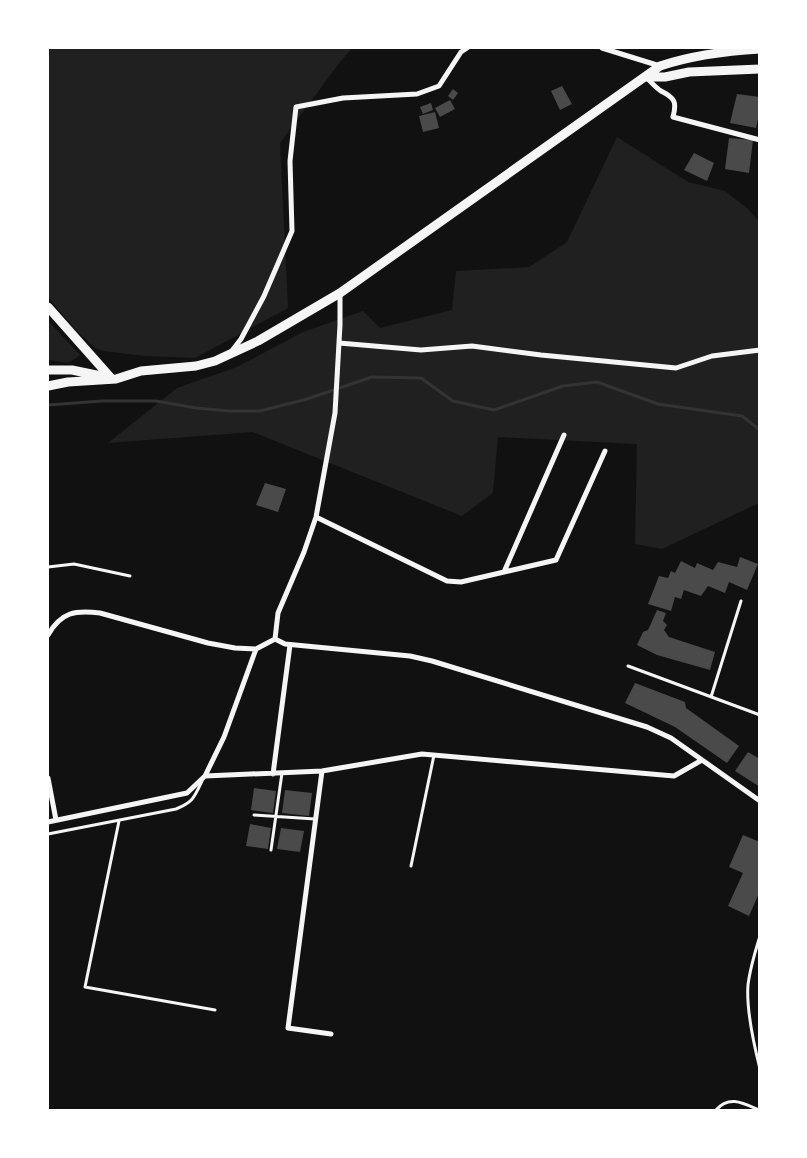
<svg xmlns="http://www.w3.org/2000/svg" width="807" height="1158" viewBox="0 0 807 1158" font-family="Spectral,serif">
<rect width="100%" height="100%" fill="#111"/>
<!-- green -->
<path fill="#202020" d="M48,48H352L337,66L280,143L288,308L195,358L145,356L103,351L95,348L75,329L48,297Z
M617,137L688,182L725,191L747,208L759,221V503L662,549L635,544L637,444L498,437L493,493L462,516L253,432L108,443L177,388L237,367L303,332L363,311L380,328L452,310L456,271L529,267L567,242Z
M48,321L80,355L68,363L48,360Z"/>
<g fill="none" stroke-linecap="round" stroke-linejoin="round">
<!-- stream -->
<path stroke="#333" stroke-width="3" d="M48,405L102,401H156L196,408L229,411H260L307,399L372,377L421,378L453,401L494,410L563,386L597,382L658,404L742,416L760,430"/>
</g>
<!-- building -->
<path fill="#4a4a4a" d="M562,86L572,104L560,110L551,91Z
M453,89L458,93L453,100L448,96Z
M737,94L760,97V110L756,128L730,123Z
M450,100L455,109L440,117L435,108Z
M431,103L433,110L423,114L420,107Z
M435,112L439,128L423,132L419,116Z
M729,138L753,140L749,173L725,169Z
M694,153L714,163L707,181L684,170Z
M265,483L286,489L278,512L256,505Z
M740,557L758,564L747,590L729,582L725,593L708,586L701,596L684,590L681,599L675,597L671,611L648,604L659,576L668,578L671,571L675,573L681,561L695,568L697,563L713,570L718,562L737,567Z
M657,610L666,613L663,621L667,625L664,630L669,637L715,652L710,670L657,655L637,645L643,632L648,630Z
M635,683L685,702L686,708L739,746L727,763L675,727L625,703Z
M748,752L760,759V787L735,771Z
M254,788L276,791L273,813L251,810Z
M285,790L312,793L309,816L282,813Z
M250,824L271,828L268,849L246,846Z
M281,828L304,831L300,852L277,849Z
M743,835L760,842V891L749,916L728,906L743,873L729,867Z"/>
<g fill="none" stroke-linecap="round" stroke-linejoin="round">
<!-- service -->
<path stroke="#f5f5f5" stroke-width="3" d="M48,567L74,564L130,576
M628,666L760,715
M711,697L741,601
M254,815L315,819
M119,821L85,987L215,1010
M48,834L176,809C193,802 194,798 202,781
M271,850L282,773
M411,866L434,755
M760,936C755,952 750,968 748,985C746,1010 754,1045 760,1069
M716,1110C729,1095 743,1103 759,1110"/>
<!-- minor -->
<path stroke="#f5f5f5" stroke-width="5" d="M602,48L660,66
M646,77C651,82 656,88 661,91C675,98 677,102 673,117L760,140
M339,343L421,350L472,346L541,355L676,368L712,356L760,350
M231,352L241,339L264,296L292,231L290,161L296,107L343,98L417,94L439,86L461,52L467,48
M316,517L447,581L461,582L556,560L605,451
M504,572L564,435
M48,635C61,612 75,610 100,613L208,643L235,648L256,649L275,639
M275,639L285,644L410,656L432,661L647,727L671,738L760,801
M275,639L278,613L304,552L316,517L335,413L340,325V293
M322,771L288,1028L331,1034
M273,774L290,645
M205,776L322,771L422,754L674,776L702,760
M48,778L56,820
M48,822L187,793L205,776L224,737L256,649"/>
<!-- secondary -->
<path stroke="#f5f5f5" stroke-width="9" d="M646,77H665L689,72L760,69
M48,307L111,378
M48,370H72L101,376
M48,386L68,382L116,379L141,371L196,366L215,361L258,341L340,293L660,66C693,55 725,51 760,49"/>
</g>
<!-- border -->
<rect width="807" height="1158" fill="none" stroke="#ffffff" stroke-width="98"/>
</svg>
